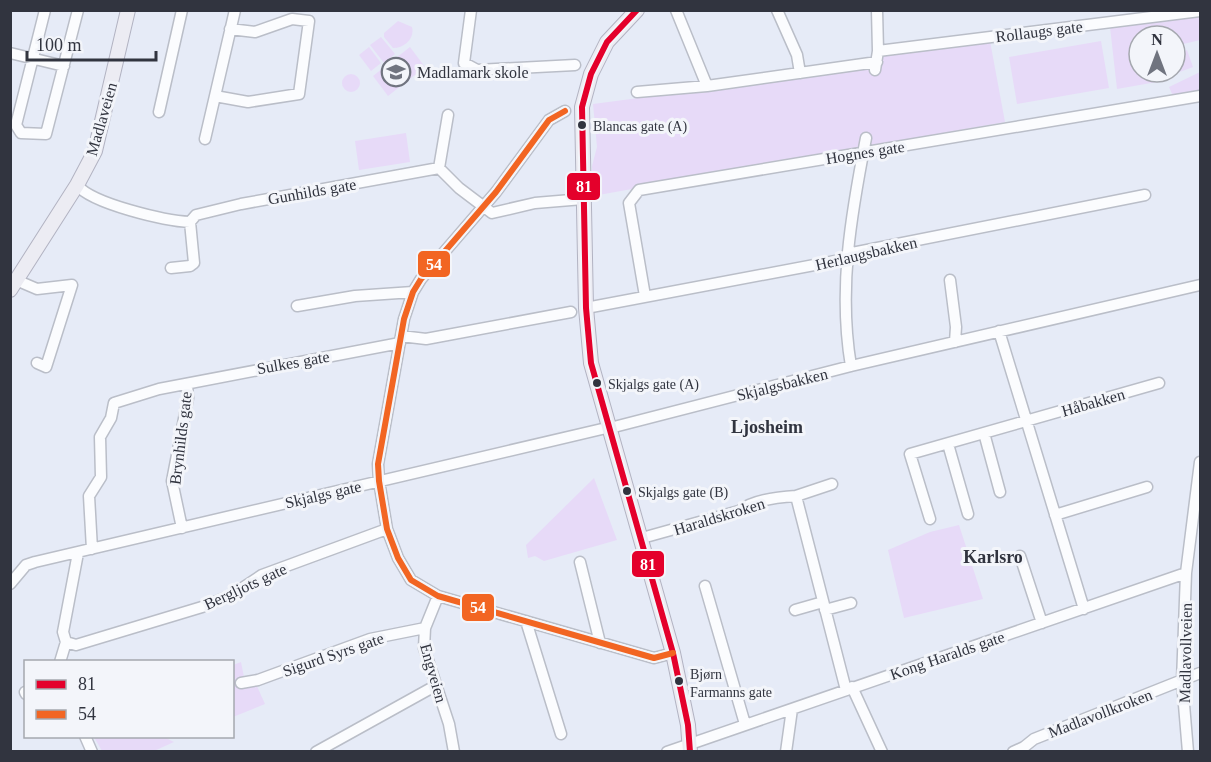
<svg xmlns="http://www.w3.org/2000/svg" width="1211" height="762" viewBox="0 0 1211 762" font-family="'Times New Roman',serif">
<rect width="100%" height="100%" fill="#e6ebf7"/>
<!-- green -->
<path fill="#e7daf8" d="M1200,17V40L1175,46V36H1139V72H1165L1168,80L1117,89L1110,27Z
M398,21L412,27C415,38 405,48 393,48L384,37V33Z
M381,37L395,54L384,63L370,45Z
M990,41L1005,122L593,196L592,166L597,147L593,104L867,68L888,54Z
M1101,41L1109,88L1017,104L1009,57Z
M369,47L381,63L371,71L359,55Z
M410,47L425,67L388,96L373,76Z
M1187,50L1193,67L1169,76L1167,72H1175V55Z
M1200,72V89L1198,92L1173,96L1169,87Z
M342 83a9 9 0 1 1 18 0a9 9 0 1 1-18 0Z
M406,133L410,162L359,170L355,141Z
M594,478L617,540L544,561L535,556L528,558L526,545Z
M959,525L983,599L904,618L888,550L930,532Z
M241,662L244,677L256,684L265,704L233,717V665Z
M94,737H164L174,742L154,751H102Z"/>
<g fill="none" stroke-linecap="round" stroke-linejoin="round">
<!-- minor casing -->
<g stroke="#babec8" stroke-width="13">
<path id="minor" d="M45,10L16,125L21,133L46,134L78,10
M471,10L464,63L477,70L575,65
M676,10L707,86
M777,10L797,55L800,73
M878,51L1200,11
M10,53L64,66
M875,70L878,51L877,10
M637,92L707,86L877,62
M215,96L248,102L299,94L309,21L292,19L255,32L230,29
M565,111L549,120L496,192L421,279L413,292L404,319L378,464L379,481L387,529L398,558L411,580L438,596L654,658L673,653
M159,112L182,10
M448,115L439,168L459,188L492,213L535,203L583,199
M205,139L235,10
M77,185C92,204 166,221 190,222L196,215L241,204L439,168
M847,254L1145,195
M171,268L190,266L194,263L190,222
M16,280L37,289L72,285L46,367L37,363
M950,280L956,327L955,342
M645,296L629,203L639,190L1200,96
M297,306L355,296L413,292
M586,308L846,259
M999,331L1084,609
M401,336L426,339L571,312
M851,366C838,289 851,215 866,138
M610,428L851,366L1200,285
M984,433L1000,492
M948,444L968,514
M796,496L832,484
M1055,515L1147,487
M930,519L910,454L1159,383
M182,528L172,481L188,398L187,384
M642,538L739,511C753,500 778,497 796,496L846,690
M92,549L89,496L101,477L100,437L111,418L114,403L159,389L400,343
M78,553L63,632L66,642L76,645L202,607L232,595L262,575L387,529
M1020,556L1042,623
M580,562L600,643
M10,584L26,565L35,562L602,429
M705,586L745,724
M438,596L425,628L424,648L449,724L454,752
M795,610L823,602
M825,610L851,603
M526,621L561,734
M60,662L66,642
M241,683L258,680L370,639L425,628
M852,687L882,752
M25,692L26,694
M85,736L92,752
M316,752L435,686
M667,752L1186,573
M786,752L792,709
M1013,752L1024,747
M1025,752L1024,747L1034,739L1200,673
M1188,752L1182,681L1186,573L1200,462"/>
</g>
<!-- major casing -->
<g stroke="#b2b3c2" stroke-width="16">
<path id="major" d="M637,10L607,42L591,74L582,107L586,308L591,363L673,653L688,725L690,752
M10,290L77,185L95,151L128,10"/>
</g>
<!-- minor -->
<use href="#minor" stroke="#fbfcfe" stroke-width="10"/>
<!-- major -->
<use href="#major" stroke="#ececf3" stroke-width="14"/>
<!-- bus-1 casing -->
<g stroke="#f3f5fa" stroke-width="10">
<path id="bus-1" d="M637,10L607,42L591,74L582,107L586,308L591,363L673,653L688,725L690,752"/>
</g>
<!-- bus-2 casing -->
<g stroke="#f3f5fa" stroke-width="10">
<path id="bus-2" d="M565,111L549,120L496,192L421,279L413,292L404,319L378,464L379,481L387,529L398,558L411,580L438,596L654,658L673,653"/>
</g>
<!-- bus-1 -->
<use href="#bus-1" stroke="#e4002b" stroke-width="6"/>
<!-- bus-2 -->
<use href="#bus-2" stroke="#f26522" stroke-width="6"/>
</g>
<!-- icons -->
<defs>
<g id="school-ring" transform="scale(1.5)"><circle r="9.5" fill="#f3f5fa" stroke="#70747f" stroke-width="1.5"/><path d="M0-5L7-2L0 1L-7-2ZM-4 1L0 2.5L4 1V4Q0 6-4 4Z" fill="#70747f"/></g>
</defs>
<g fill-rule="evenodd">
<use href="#school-ring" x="396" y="72"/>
</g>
<!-- markers -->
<g fill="#31343f" stroke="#f3f5fa" stroke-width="2">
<circle cx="582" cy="125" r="5"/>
<circle cx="597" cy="383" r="5"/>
<circle cx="627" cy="491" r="5"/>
<circle cx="679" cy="681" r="5"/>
</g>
<g text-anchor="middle" stroke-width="6" stroke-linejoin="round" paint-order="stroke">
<!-- bus labels -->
<g font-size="14" fill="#31343f" stroke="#f3f5fa" text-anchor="start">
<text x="593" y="131">Blancas gate (A)</text>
<text x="608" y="389">Skjalgs gate (A)</text>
<text x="638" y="497">Skjalgs gate (B)</text>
<text x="690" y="679">Bjørn<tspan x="690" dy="18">Farmanns gate</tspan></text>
</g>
<!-- street labels -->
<g font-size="16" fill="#31343f" stroke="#f3f5fa">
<text transform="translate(1039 31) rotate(-7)" y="6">Rollaugs gate</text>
<text transform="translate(101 119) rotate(-74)" y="6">Madlaveien</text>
<text transform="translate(865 152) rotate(-9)" y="6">Hognes gate</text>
<text transform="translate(312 191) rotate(-10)" y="6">Gunhilds gate</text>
<text transform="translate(866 253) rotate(-13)" y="6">Herlaugsbakken</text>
<text transform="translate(293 362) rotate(-10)" y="6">Sulkes gate</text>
<text transform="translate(782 384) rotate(-14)" y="6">Skjalgsbakken</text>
<text transform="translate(1093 402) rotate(-16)" y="6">Håbakken</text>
<text transform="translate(180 438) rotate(-83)" y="6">Brynhilds gate</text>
<text transform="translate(323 494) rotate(-13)" y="6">Skjalgs gate</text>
<text transform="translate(719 516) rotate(-17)" y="6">Haraldskroken</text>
<text transform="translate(245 586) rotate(-25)" y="6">Bergljots gate</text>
<text transform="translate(1185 653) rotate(-89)" y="6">Madlavollveien</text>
<text transform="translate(333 654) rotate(-19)" y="6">Sigurd Syrs gate</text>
<text transform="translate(947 655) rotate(-19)" y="6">Kong Haralds gate</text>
<text transform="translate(434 673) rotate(74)" y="6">Engveien</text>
<text transform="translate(1100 713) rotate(-21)" y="6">Madlavollkroken</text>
</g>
<!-- poi labels -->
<g font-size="16" fill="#31343f" stroke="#f3f5fa" text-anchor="start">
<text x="417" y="78">Madlamark skole</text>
</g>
<!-- neighbourhood labels -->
<g font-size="18" font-weight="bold" fill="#31343f" stroke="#f3f5fa">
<text x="767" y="433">Ljosheim</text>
<text x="993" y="563">Karlsro</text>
</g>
</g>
<g stroke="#f3f5fa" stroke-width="2">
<rect x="566" y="172" width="35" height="29" rx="6" fill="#e4002b"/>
<rect x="417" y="250" width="34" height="28" rx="6" fill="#f26522"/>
<rect x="631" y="550" width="34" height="28" rx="6" fill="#e4002b"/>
<rect x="461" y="593" width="34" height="29" rx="6" fill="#f26522"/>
</g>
<g font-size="16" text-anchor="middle" font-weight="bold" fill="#fff">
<text x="584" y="192">81</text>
<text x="434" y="270">54</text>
<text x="648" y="570">81</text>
<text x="478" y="613">54</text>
</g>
<!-- border -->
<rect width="1211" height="762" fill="none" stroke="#31343f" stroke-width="24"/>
<!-- legend -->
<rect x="24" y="660" width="210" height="78" fill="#f3f5fa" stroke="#a5a8af" stroke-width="1.5"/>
<rect x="36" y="680" width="30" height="9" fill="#e4002b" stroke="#a5a8af" stroke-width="1.5"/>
<text x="78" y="690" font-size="18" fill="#31343f">81</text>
<rect x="36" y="710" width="30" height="9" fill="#f26522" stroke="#a5a8af" stroke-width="1.5"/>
<text x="78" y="720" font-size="18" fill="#31343f">54</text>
<!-- north arrow -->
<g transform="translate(1157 54)"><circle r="28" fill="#f3f5fa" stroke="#a5a8af" stroke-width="1.5"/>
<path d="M0-4.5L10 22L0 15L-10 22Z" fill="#70747f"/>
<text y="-9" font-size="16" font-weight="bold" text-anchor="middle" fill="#31343f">N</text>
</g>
<!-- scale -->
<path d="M27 51v9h129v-9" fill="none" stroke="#31343f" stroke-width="3"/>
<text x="36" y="51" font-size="18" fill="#31343f" stroke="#f3f5fa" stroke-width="4.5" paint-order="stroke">100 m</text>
</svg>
